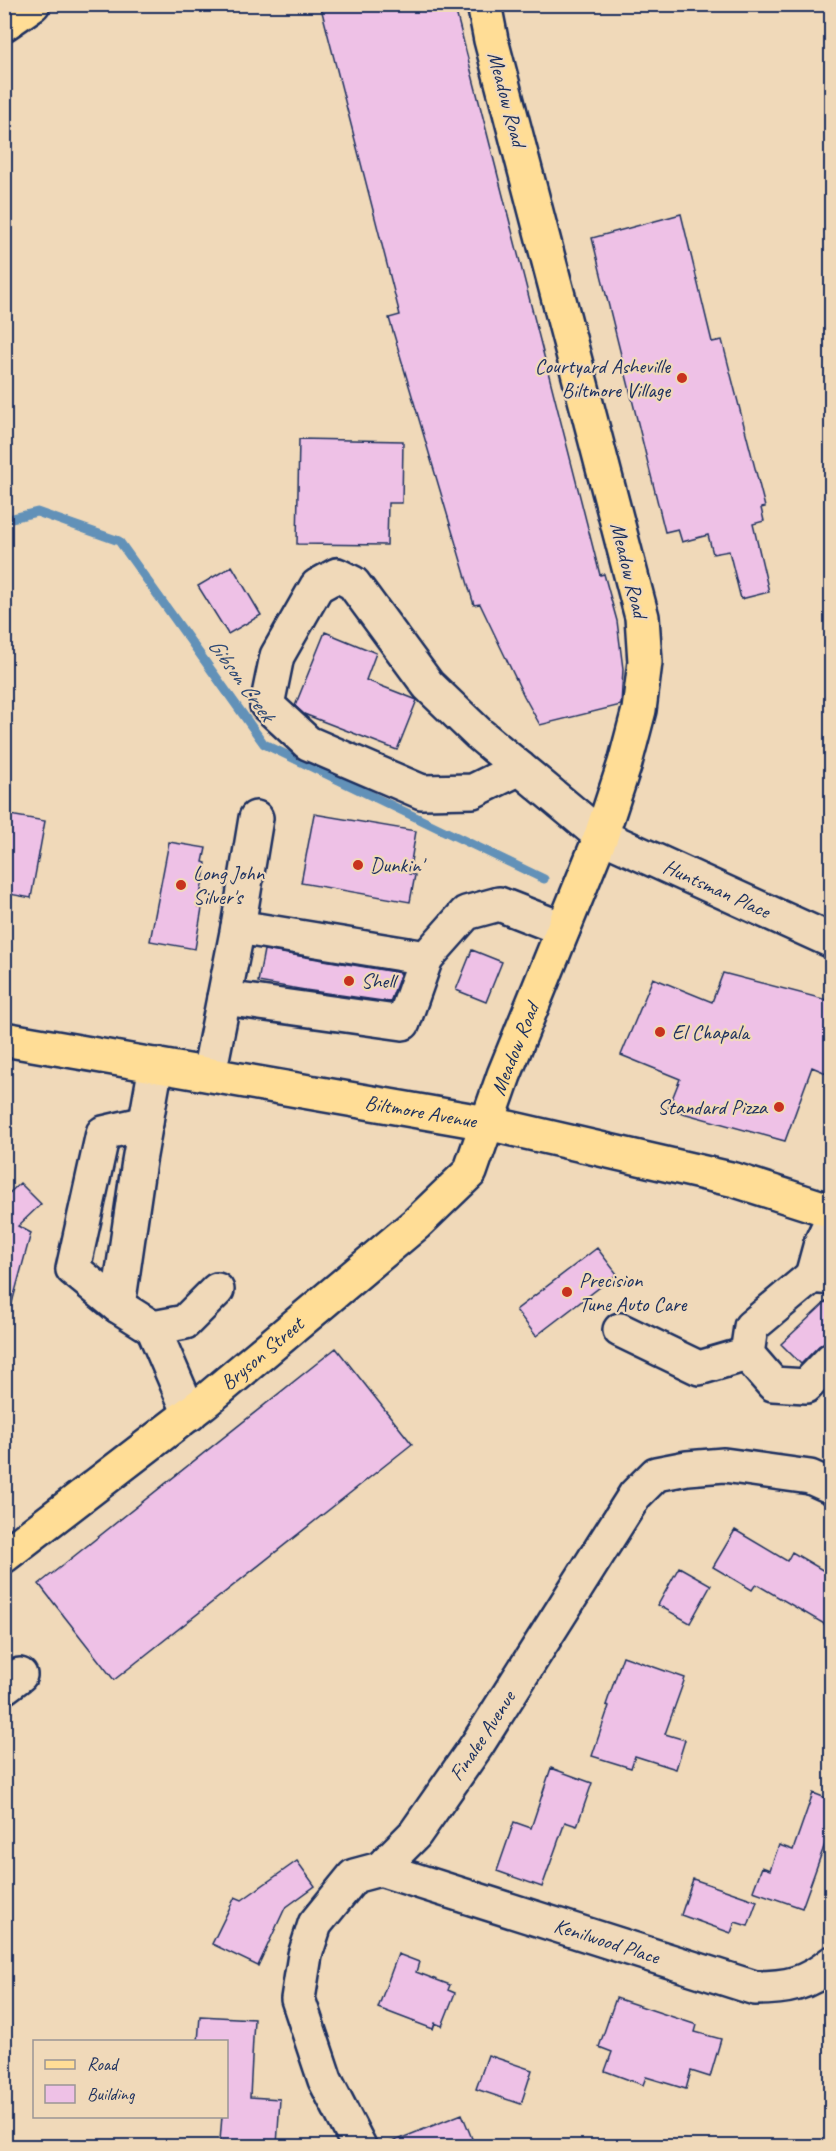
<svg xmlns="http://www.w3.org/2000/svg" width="836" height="2151" viewBox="0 0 836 2151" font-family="Caveat,sans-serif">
<rect width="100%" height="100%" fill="#f0d9b9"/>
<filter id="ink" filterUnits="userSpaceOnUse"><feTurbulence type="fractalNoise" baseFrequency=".0167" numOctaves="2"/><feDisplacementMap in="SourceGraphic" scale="12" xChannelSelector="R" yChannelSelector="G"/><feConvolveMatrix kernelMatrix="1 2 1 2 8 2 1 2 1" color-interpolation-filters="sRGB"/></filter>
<g filter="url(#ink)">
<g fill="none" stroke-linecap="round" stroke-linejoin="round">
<!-- stream -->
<path stroke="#6291b8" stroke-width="9" d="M4,520L37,512L119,541L264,744L544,879"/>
</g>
<!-- building -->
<path fill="#eec1e6" stroke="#1b2f5e" stroke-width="1.5" d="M320,4H454L600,575L604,574L617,621L623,669L621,705L540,725L524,696L480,604L474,605L389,318L400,315Z
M681,214L712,342L722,340L765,507L761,508L764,521L753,524L769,592L741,599L729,551L713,554L708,535L682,542L678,529L665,532L592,238Z
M299,439L403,441L402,503H388L387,545L297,544Z
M232,566L261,615L228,634L198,586Z
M325,632L376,653L366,680L417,700L397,750L304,714L295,706Z
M4,814L45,821L31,898L4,893Z
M314,814L416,831L409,874L415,875L410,902L301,883Z
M169,842L206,848L203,862L206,863L198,907L202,908L195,949L150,941Z
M264,950L401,973L390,1002L305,990L258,982Z
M472,950L502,962L486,1002L456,990Z
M723,973L831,1001V1023L825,1040L831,1043V1075L812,1067L785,1141L668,1109L680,1079L621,1055L653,978L712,1002Z
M20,1183L41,1204L18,1226L31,1233L12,1303L4,1302V1198Z
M597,1248L617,1274L536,1336L516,1310Z
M831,1297V1341L819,1346L801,1364L781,1344Z
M336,1348L412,1444L114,1680L39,1584Z
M735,1530L787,1561L792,1552L831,1575V1628L756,1584L752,1590L713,1567Z
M679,1567L711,1585L690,1623L658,1605Z
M623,1656L685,1678L665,1734L685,1740L676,1769L635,1756L631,1768L592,1756L609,1706L606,1705Z
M551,1768L592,1783L577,1826L565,1822L542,1887L497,1871L514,1822L531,1828Z
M813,1793L831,1800V1846L825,1844L802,1908L753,1891L762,1867L770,1870L779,1845L793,1850Z
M297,1861L315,1886L285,1908L258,1966L212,1944L235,1897L242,1900Z
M693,1879L757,1901L748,1926L735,1922L731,1933L681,1915Z
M398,1954L419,1962L416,1972L450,1985L448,1990L455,1993L442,2026L435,2023L433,2029L378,2008Z
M616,1998L697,2025L695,2032L721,2039L710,2077L691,2071L686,2089L646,2077L643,2085L605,2071L612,2052L599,2047Z
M200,2016L254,2019L250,2097L280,2099L277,2145L220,2141L222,2116H226V2042H198Z
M488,2055L532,2070L521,2104L476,2089Z
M462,2114L475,2146H385L384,2145Z"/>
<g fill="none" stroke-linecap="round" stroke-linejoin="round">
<!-- minor casing -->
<g stroke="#1b2f5e" stroke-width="38">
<g id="minor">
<path id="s1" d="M520,768L473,791L422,792L308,743L267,705L277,656L317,586L337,575L353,583L428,685L479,734L601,836L832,941"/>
<path d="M238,927L426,958"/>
<path d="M224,998L403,1023L426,958L466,913L499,904L563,929"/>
<path d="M156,1065L139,1161L118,1306L153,1328L185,1322L217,1290"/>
<path d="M209,1074L238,927L256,818"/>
<path d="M812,1276L821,1243L832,1219"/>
<path d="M832,1278L812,1276L751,1327L747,1354L773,1384L806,1386L832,1359"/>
<path d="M118,1306L73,1269L103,1133L146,1123"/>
<path d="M153,1328L190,1414"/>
<path d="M620,1330L699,1368L747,1354"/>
<path d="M4,1687L20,1675"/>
<path id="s2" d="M380,1869L755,1988C787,1988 807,1984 832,1963"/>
<path id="s3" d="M359,2146L325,2080L298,1999L305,1955L315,1924L354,1876L380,1869L415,1834L477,1745L635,1495L656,1474L687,1468L724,1465L810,1477L832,1487"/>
</g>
</g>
<!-- major casing -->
<g stroke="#1b2f5e" stroke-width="38">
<g id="major">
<path d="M4,24L33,4"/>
<path id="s4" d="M4,1039L487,1123L735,1180L832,1211"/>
<path id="s5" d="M4,1556L203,1403L416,1224L470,1172L504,1075L601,836L625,763L639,710L645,662L642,617L491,40L484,4"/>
</g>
</g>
<!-- minor -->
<use href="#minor" stroke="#f0d9b9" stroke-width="33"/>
<!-- major -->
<use href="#major" stroke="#ffdd96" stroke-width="33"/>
</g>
</g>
<!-- markers -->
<g fill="#c8321e" stroke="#f0d9b9" stroke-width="2">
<circle cx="682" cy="378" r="6"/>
<circle cx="358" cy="865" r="6"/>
<circle cx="181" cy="885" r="6"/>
<circle cx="349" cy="981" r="6"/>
<circle cx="660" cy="1032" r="6"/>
<circle cx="779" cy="1107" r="6"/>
<circle cx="567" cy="1292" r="6"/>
</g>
<g text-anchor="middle" stroke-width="4.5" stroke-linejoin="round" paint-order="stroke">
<!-- street labels -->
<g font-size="21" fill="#1b2f5e" stroke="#f0d9b9">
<text transform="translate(507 99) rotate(75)" y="7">Meadow Road</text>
<text transform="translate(629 570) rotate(76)" y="7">Meadow Road</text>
<text dy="7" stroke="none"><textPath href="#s1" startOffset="938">Huntsman Place</textPath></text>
<text dy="7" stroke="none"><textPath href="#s5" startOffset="735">Meadow Road</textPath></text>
<text dy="7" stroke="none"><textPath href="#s4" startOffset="423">Biltmore Avenue</textPath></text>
<text dy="7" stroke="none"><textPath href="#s5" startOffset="328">Bryson Street</textPath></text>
<text dy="7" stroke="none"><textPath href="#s3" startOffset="494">Finalee Avenue</textPath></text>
<text dy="7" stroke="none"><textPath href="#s2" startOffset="238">Kenilwood Place</textPath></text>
</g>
<!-- poi labels -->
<g font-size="21" fill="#1b2f5e" stroke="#f0d9b9" text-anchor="start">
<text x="670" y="373" text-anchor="end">Courtyard Asheville<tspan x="670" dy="24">Biltmore Village</tspan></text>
<text x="370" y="872">Dunkin'</text>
<text x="193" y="880">Long John<tspan x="193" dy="24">Silver's</tspan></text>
<text x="361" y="988">Shell</text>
<text x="672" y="1039">El Chapala</text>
<text x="767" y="1114" text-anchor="end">Standard Pizza</text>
<text x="579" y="1287">Precision<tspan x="579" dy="24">Tune Auto Care</tspan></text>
</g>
<!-- water labels -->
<g font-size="22" font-style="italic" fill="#2d4874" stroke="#f0d9b9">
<text transform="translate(242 679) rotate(54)" y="8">Gibson Creek</text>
</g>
</g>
<!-- margin -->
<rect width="836" height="2151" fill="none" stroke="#f0d9b9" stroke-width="24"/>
<rect x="12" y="12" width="812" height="2127" fill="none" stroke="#1b2f5e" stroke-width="2" filter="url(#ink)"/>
<!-- legend -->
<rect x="33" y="2040" width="195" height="78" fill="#f0d9b9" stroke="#9b9595" stroke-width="1.5"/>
<rect x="45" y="2060" width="30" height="9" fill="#ffdd96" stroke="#9b9595" stroke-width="1.5"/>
<text x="87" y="2070" font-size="18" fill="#1b2f5e">Road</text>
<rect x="45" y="2085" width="30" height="18" fill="#eec1e6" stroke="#9b9595" stroke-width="1.5"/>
<text x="87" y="2100" font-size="18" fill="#1b2f5e">Building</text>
</svg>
